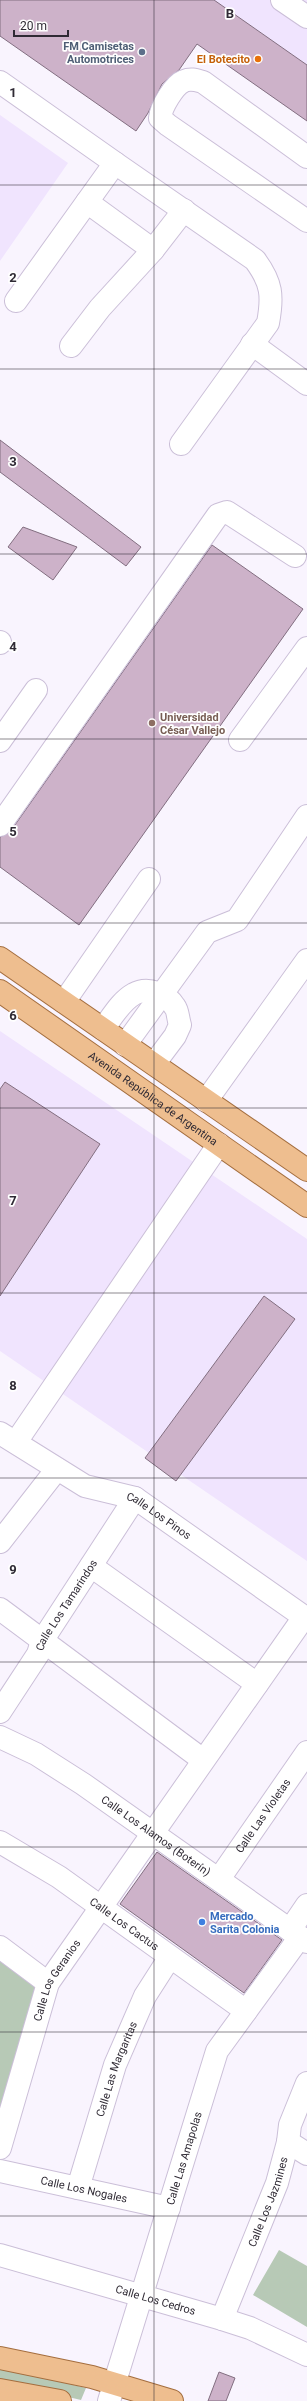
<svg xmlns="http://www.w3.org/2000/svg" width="307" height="2401" viewBox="0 0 307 2401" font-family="Roboto,sans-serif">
<rect width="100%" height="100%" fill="#f9f4fe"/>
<!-- built -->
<path fill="#f0e4fe" d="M214,0H307V65L236,15Z
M0,115L68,163L0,261Z
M0,1031L307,1239V1561L0,1351Z"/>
<!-- green -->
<path fill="#b7c9b6" d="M0,1954L38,1984L0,2115Z
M279,2250L307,2266V2327L253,2295Z
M0,2368L9,2369L86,2388L81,2400L47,2392L0,2385Z"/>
<!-- building -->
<path fill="#cdb2c9" stroke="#826e80" d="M0,0H214L307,65V121L197,44L179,70L162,84L148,113L136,131L0,36Z
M0,440L141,547L126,566L0,472Z
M23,527L77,547L53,580L8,547Z
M212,545L303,609L79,925L0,867V837L10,832Z
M5,1082L100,1144L0,1296V1089Z
M264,1296L295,1319L176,1481L145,1458Z
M157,1852L282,1940L244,1993L120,1904Z
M219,2372L235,2378L226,2401H208Z"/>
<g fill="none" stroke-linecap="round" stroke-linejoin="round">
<!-- minor casing -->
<g stroke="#cbbfd8" stroke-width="24">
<g id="minor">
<path d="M282,0L307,17"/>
<path d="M0,82L115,163L16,301"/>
<path d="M307,157L203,82C196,80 191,78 184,81C174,85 161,107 160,118L168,125L307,221"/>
<path d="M115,163L255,260C272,283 273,296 268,323L181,444"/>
<path d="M153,250L184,210"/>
<path d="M252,344L307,384"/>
<path d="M71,346L100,308L153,250L87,202"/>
<path d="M0,643V642"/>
<path d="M240,740L307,648"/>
<path d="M0,741L36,690"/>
<path d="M0,825L218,515L227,512L295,556"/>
<path d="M64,1002L149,879"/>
<path d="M103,1029C112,1017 121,1001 134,994C148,986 167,994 175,1007C178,1011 178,1019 180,1025L175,1036L154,1064"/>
<path d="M125,1045L207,932L237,920L307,816"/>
<path d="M206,1101L307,960"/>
<path id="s1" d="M0,1433L85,1486L135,1498L307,1619"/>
<path d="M16,1442L219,1144"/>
<path d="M0,1542L57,1469"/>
<path d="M91,1566L257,1684"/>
<path d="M0,1609L203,1760"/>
<path id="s2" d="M0,1712L38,1654L42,1641L135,1498"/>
<path id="s3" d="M0,1737L36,1754L83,1784L307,1942"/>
<path id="s4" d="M0,1842L59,1877L246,2011"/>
<path id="s5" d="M219,1879L307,1752"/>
<path d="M290,1930L307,1905"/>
<path d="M0,1947L48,1983"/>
<path d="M288,2142L307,2154"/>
<path id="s6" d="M0,2148L48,1983L304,1617"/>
<path id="s7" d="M0,2171L169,2208"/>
<path id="s8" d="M78,2188L115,2065L145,1996L170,1957"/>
<path id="s9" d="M0,2255L222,2319L250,2328L307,2355"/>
<path id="s10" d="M222,2319L277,2183L288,2142L290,2125L307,2083"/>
<path id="s11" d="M109,2401L217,2051L300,1937"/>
</g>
</g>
<!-- major casing -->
<g stroke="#a46e3f" stroke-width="24">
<g id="major">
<path d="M0,958L307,1170"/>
<path id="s12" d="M0,991L307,1206"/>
<path d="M0,2358L92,2377L172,2401"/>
<path d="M0,2390L60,2401"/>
</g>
</g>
<!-- minor -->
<use href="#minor" stroke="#fff" stroke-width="22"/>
<!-- major -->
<use href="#major" stroke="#eebe8f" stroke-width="22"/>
</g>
<!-- grid -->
<path fill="none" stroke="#2f2a34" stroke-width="1" stroke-opacity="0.55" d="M154,0V2401M0,185H307M0,369H307M0,554H307M0,739H307M0,923H307M0,1108H307M0,1293H307M0,1478H307M0,1662H307M0,1847H307M0,2032H307M0,2216H307"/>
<!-- markers -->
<circle fill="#5c6f8a" stroke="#fff" stroke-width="1.5" cx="142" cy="52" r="4"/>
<circle fill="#e8710a" stroke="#fff" stroke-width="1.5" cx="258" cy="59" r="4"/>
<circle fill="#8d6e63" stroke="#fff" stroke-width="1.5" cx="152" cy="723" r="4"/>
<circle fill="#3f7fe0" stroke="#fff" stroke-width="1.5" cx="202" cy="1922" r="4"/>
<g text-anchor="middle" stroke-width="3.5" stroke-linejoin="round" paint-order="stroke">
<!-- service labels -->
<g font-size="11" font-weight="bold" fill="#4e5e75" stroke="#fff" text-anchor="end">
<text x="134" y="50">FM Camisetas<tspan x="134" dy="13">Automotrices</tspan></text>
</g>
<!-- food labels -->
<g font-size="11" font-weight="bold" fill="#c56008" stroke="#fff" text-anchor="end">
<text x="250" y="63">El Botecito</text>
</g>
<!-- education labels -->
<g font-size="11" font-weight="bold" fill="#785e54" stroke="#fff" text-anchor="start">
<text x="160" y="721">Universidad<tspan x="160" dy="13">César Vallejo</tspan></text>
</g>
<!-- street labels -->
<g font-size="11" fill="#2f2a34" stroke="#fff">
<text dy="4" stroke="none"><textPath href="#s12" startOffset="187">Avenida República de Argentina</textPath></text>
<text dy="4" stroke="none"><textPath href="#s1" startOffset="181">Calle Los Pinos</textPath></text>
<text dy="4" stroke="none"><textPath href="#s2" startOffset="126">Calle Los Tamarindos</textPath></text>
<text dy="4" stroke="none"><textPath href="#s5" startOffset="77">Calle Las Violetas</textPath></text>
<text dy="4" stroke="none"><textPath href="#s3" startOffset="185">Calle Los Alamos (Boterín)</textPath></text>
<text dy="4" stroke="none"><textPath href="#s4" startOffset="149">Calle Los Cactus</textPath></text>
<text dy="4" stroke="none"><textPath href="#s6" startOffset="178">Calle Los Geranios</textPath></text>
<text dy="4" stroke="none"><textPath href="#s8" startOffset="125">Calle Las Margaritas</textPath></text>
<text dy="4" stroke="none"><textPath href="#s11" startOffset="254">Calle Las Amapolas</textPath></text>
<text dy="4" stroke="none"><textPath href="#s7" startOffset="86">Calle Los Nogales</textPath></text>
<text dy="4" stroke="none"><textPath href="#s10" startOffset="126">Calle Los Jazmines</textPath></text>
<text dy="4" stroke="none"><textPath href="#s9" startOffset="162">Calle Los Cedros</textPath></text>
</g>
<!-- shop labels -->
<g font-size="11" font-weight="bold" fill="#366cbe" stroke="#fff" text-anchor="start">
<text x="210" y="1920">Mercado<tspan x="210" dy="13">Sarita Colonia</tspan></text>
</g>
</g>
<g font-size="13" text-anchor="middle" font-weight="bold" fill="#2f2a34" stroke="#fff" stroke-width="3.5" stroke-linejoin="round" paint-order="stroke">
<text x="230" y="18">B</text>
<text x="13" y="97">1</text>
<text x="13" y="282">2</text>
<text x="13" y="466">3</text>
<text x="13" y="651">4</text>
<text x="13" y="836">5</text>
<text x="13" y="1020">6</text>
<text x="13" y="1205">7</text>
<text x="13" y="1390">8</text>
<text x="13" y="1574">9</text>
</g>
<!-- scale -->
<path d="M14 30v6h54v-6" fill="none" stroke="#2f2a34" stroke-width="2"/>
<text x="20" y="30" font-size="12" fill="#2f2a34" stroke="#ffffff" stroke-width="3" paint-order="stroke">20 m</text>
</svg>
